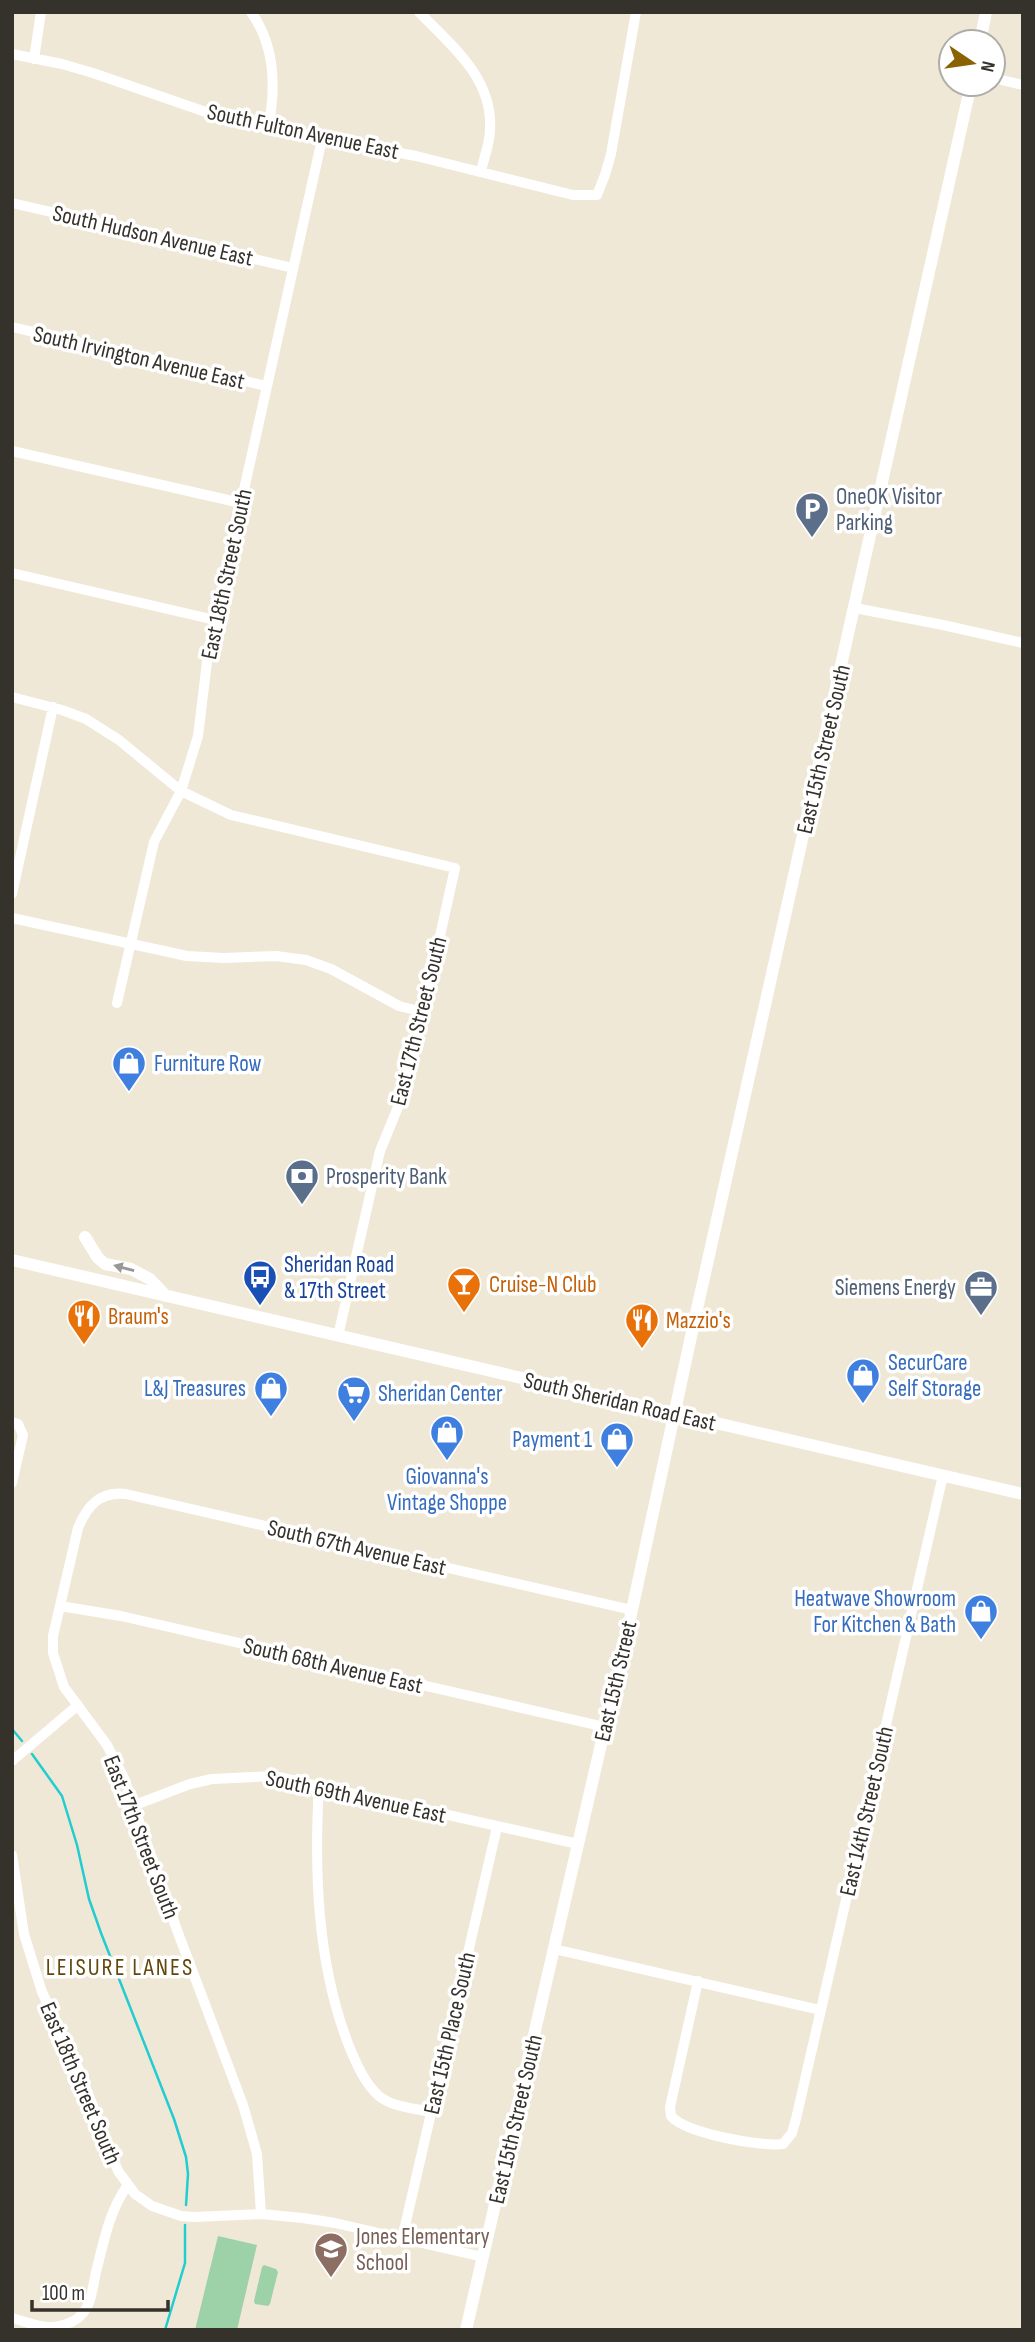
<svg xmlns="http://www.w3.org/2000/svg" width="1035" height="2342" viewBox="0 0 1035 2342" font-family="'Sofia Sans Condensed',sans-serif">
<rect width="100%" height="100%" fill="#f0e8d6"/>
<!-- green -->
<path fill="#9dd1a8" d="M218,2236L257,2245L237,2330H195Z
M264,2265L276,2269L278,2272L270,2304L268,2306L255,2304L254,2301L262,2267Z"/>
<g fill="none" stroke-linecap="round" stroke-linejoin="round">
<!-- stream -->
<path stroke="#22ccd1" stroke-width="2.5" d="M12,1729L22,1741
M32,1754L62,1796L77,1845L89,1899L101,1933L174,2119L186,2157L188,2174L186,2205
M165,2330L185,2263V2225"/>
<!-- minor -->
<path stroke="#fff" stroke-width="10" d="M251,12C276,47 276,89 268,128
M419,12C451,45 493,78 490,129C490,143 484,158 481,171
M12,54L62,64L93,73L226,119L268,128L416,156L573,195H597L605,175L611,154L636,12
M34,59L41,12
M993,78L1023,85
M12,203L293,268
M12,327L266,386
M12,451L241,503
M12,573L215,620
M855,608L943,625L1023,643
M12,697L62,710L86,719L119,740L181,791L231,815L455,868L407,1085L380,1151L338,1336
M12,894L53,707
M12,918L187,956L223,958L276,956L306,960L331,969L399,1006L423,1012
M117,1003L154,842L181,791L198,736L207,662L215,620L322,139
M12,1422L18,1424L23,1435L12,1483
M60,1606L121,1616L605,1727
M12,1761L78,1705
M319,1785C314,1872 317,1964 349,2046C356,2063 365,2084 379,2096C392,2107 414,2108 430,2112
M135,1805L190,1784L212,1779L274,1776L578,1844
M12,1855L24,1934L42,1992L79,2070L118,2171L135,2194L152,2206L181,2216L194,2217L261,2214L303,2218L335,2223L483,2257
M554,1949L820,2010
M698,1981L670,2107L671,2116C685,2133 760,2147 783,2144L792,2133L796,2119L943,1475
M261,2214L257,2154L243,2105L177,1930L124,1778L107,1745L64,1687L53,1653V1636L78,1528C87,1506 100,1491 126,1494L632,1610
M402,2239L497,1827
M12,2318C24,2321 37,2327 49,2327C60,2328 76,2322 83,2313C92,2302 93,2285 96,2272C104,2241 109,2212 127,2186"/>
<!-- major -->
<path stroke="#fff" stroke-width="12" d="M980,42L986,12
M85,1237L98,1258L105,1264L131,1269L150,1279L166,1296
M12,1260L1023,1494
M466,2330L632,1610L695,1318L971,84"/>
</g>
<!-- one-way arrows -->
<defs><path id="oneway-solid" d="M-6-.8H1V-3.2L6.5 0L1 3.2V.8H-6Z" transform="scale(1.75)"/></defs>
<use fill="#9a9895" href="#oneway-solid" transform="translate(124 1268) rotate(-165)"/>
<!-- icons -->
<defs>
<g id="parking-pin" transform="scale(1.75)"><path d="M0 17L-7.5 6A9.5 9.5 0 1 1 7.5 6Z" fill="#5c6f8a" stroke="#fff"/><path d="M-3.5-5.5H1a3.5 3.5 0 0 1 0 7H-1V5.5H-3.5ZM-1-3.4V-.6H.8a1.4 1.4 0 0 0 0-2.8Z" fill="#fff"/></g>
<g id="shop-pin" transform="scale(1.75)"><path d="M0 17L-7.5 6A9.5 9.5 0 1 1 7.5 6Z" fill="#3f7fe0" stroke="#fff"/><path d="M-5-2.5h2.3a2.7 3.5 0 0 1 5.4 0H5L5.5 6h-11ZM-1.5-2.5h3a1.5 2.3 0 0 0-3 0Z" fill="#fff"/></g>
<g id="bank-pin" transform="scale(1.75)"><path d="M0 17L-7.5 6A9.5 9.5 0 1 1 7.5 6Z" fill="#5c6f8a" stroke="#fff"/><path d="M-6-4H6V4H-6ZM0-2.3a2.3 2.3 0 1 0 0 4.6a2.3 2.3 0 1 0 0-4.6Z" fill="#fff"/></g>
<g id="bus-pin" transform="scale(1.75)"><path d="M0 17L-7.5 6A9.5 9.5 0 1 1 7.5 6Z" fill="#1a4fb4" stroke="#fff"/><path d="M-5-6H5V4H4V6H2V4H-2V6H-4V4H-5ZM-3.5-4V0h7V-4ZM-3.5 1.2v1.5H-2V1.2ZM2 1.2v1.5H3.5V1.2Z" fill="#fff"/></g>
<g id="bar-pin" transform="scale(1.75)"><path d="M0 17L-7.5 6A9.5 9.5 0 1 1 7.5 6Z" fill="#e8710a" stroke="#fff"/><path d="M-6-5H6L.8 .8V4.5H3.5V6h-7V4.5H-.8V.8Z" fill="#fff"/></g>
<g id="office-pin" transform="scale(1.75)"><path d="M0 17L-7.5 6A9.5 9.5 0 1 1 7.5 6Z" fill="#5c6f8a" stroke="#fff"/><path d="M-6-3h4V-5.5h4V-3h4V5H-6ZM-1-4.5V-3h2v-1.5ZM-6 0V1H6V0Z" fill="#fff"/></g>
<g id="restaurant-pin" transform="scale(1.75)"><path d="M0 17L-7.5 6A9.5 9.5 0 1 1 7.5 6Z" fill="#e8710a" stroke="#fff"/><path d="M-5-6h1v4h1v-4h1v4h1v-4h1v5L-1.5 .5V6h-2V.5L-5-1ZM5-6V6H3V1.5H1.5Q1.5-4 5-6Z" fill="#fff"/></g>
<g id="supermarket-pin" transform="scale(1.75)"><path d="M0 17L-7.5 6A9.5 9.5 0 1 1 7.5 6Z" fill="#3f7fe0" stroke="#fff"/><path d="M-6-5.5h2.5l.6 2H6L4.5 2H-2.5L-4.4-4H-6ZM-1.5 3.2a1.3 1.3 0 1 0 .1 0ZM3 3.2a1.3 1.3 0 1 0 .1 0Z" fill="#fff"/></g>
<g id="school-pin" transform="scale(1.75)"><path d="M0 17L-7.5 6A9.5 9.5 0 1 1 7.5 6Z" fill="#8d6e63" stroke="#fff"/><path d="M0-5L7-2L0 1L-7-2ZM-4 1L0 2.5L4 1V4Q0 6-4 4Z" fill="#fff"/></g>
</defs>
<g fill-rule="evenodd">
<use href="#parking-pin" x="812" y="509"/>
<use href="#shop-pin" x="129" y="1063"/>
<use href="#bank-pin" x="302" y="1176"/>
<use href="#bus-pin" x="260" y="1277"/>
<use href="#bar-pin" x="464" y="1284"/>
<use href="#office-pin" x="981" y="1287"/>
<use href="#restaurant-pin" x="84" y="1316"/>
<use href="#restaurant-pin" x="642" y="1320"/>
<use href="#shop-pin" x="863" y="1375"/>
<use href="#shop-pin" x="271" y="1388"/>
<use href="#supermarket-pin" x="354" y="1393"/>
<use href="#shop-pin" x="447" y="1432"/>
<use href="#shop-pin" x="617" y="1439"/>
<use href="#shop-pin" x="981" y="1611"/>
<use href="#school-pin" x="331" y="2249"/>
</g>
<g text-anchor="middle" stroke-width="7" stroke-linejoin="round" paint-order="stroke">
<!-- street labels -->
<g font-size="23" fill="#35312b" stroke="#fff">
<text transform="translate(303 131) rotate(12)" y="8">South Fulton Avenue East</text>
<text transform="translate(153 235) rotate(13)" y="8">South Hudson Avenue East</text>
<text transform="translate(139 357) rotate(13)" y="8">South Irvington Avenue East</text>
<text transform="translate(226 574) rotate(-78)" y="8">East 18th Street South</text>
<text transform="translate(823 749) rotate(-77)" y="8">East 15th Street South</text>
<text transform="translate(418 1021) rotate(-76)" y="8">East 17th Street South</text>
<text transform="translate(620 1401) rotate(13)" y="8">South Sheridan Road East</text>
<text transform="translate(357 1547) rotate(13)" y="8">South 67th Avenue East</text>
<text transform="translate(333 1665) rotate(13)" y="8">South 68th Avenue East</text>
<text transform="translate(615 1681) rotate(-77)" y="8">East 15th Street</text>
<text transform="translate(356 1796) rotate(12)" y="8">South 69th Avenue East</text>
<text transform="translate(866 1811) rotate(-77)" y="8">East 14th Street South</text>
<text transform="translate(142 1837) rotate(69)" y="8">East 17th Street South</text>
<text transform="translate(449 2033) rotate(-77)" y="8">East 15th Place South</text>
<text transform="translate(81 2083) rotate(67)" y="8">East 18th Street South</text>
<text transform="translate(515 2119) rotate(-77)" y="8">East 15th Street South</text>
</g>
<!-- service labels -->
<g font-size="23" fill="#4e5e75" stroke="#fff" text-anchor="start">
<text x="836" y="504">OneOK Visitor<tspan x="836" dy="26">Parking</tspan></text>
<text x="326" y="1184">Prosperity Bank</text>
<text x="956" y="1295" text-anchor="end">Siemens Energy</text>
</g>
<!-- shop labels -->
<g font-size="23" fill="#366cbe" stroke="#fff" text-anchor="start">
<text x="154" y="1071">Furniture Row</text>
<text x="888" y="1370">SecurCare<tspan x="888" dy="26">Self Storage</tspan></text>
<text x="246" y="1396" text-anchor="end">L&amp;J Treasures</text>
<text x="378" y="1401">Sheridan Center</text>
<text x="592" y="1447" text-anchor="end">Payment 1</text>
<text x="447" y="1484" text-anchor="middle">Giovanna's<tspan x="447" dy="26">Vintage Shoppe</tspan></text>
<text x="956" y="1606" text-anchor="end">Heatwave Showroom<tspan x="956" dy="26">For Kitchen &amp; Bath</tspan></text>
</g>
<!-- transit labels -->
<g font-size="23" fill="#164399" stroke="#fff" text-anchor="start">
<text x="284" y="1272">Sheridan Road<tspan x="284" dy="26">&amp; 17th Street</tspan></text>
</g>
<!-- food labels -->
<g font-size="23" fill="#c56008" stroke="#fff" text-anchor="start">
<text x="489" y="1292">Cruise-N Club</text>
<text x="108" y="1324">Braum's</text>
<text x="666" y="1328">Mazzio's</text>
</g>
<!-- education labels -->
<g font-size="23" fill="#785e54" stroke="#fff" text-anchor="start">
<text x="356" y="2244">Jones Elementary<tspan x="356" dy="26">School</tspan></text>
</g>
<!-- neighbourhood labels -->
<g font-size="24" letter-spacing="2" fill="#62460c" stroke="#fff">
<text x="120" y="1975">LEISURE LANES</text>
</g>
</g>
<!-- border -->
<rect width="1035" height="2342" fill="none" stroke="#35312b" stroke-width="28"/>
<!-- north arrow -->
<g transform="translate(972 63) rotate(103)"><circle r="33" fill="#ffffff" stroke="#aeadaa" stroke-width="2"/>
<path d="M0-5L12 26L0 18L-12 26Z" fill="#8a6201"/>
<text y="-10" font-size="19" font-weight="bold" text-anchor="middle" fill="#35312b">N</text>
</g>
<!-- scale -->
<path d="M32 2300v10h136v-10" fill="none" stroke="#35312b" stroke-width="3.5"/>
<text x="42" y="2300" font-size="21" fill="#35312b" stroke="#ffffff" stroke-width="5" paint-order="stroke">100 m</text>
</svg>
